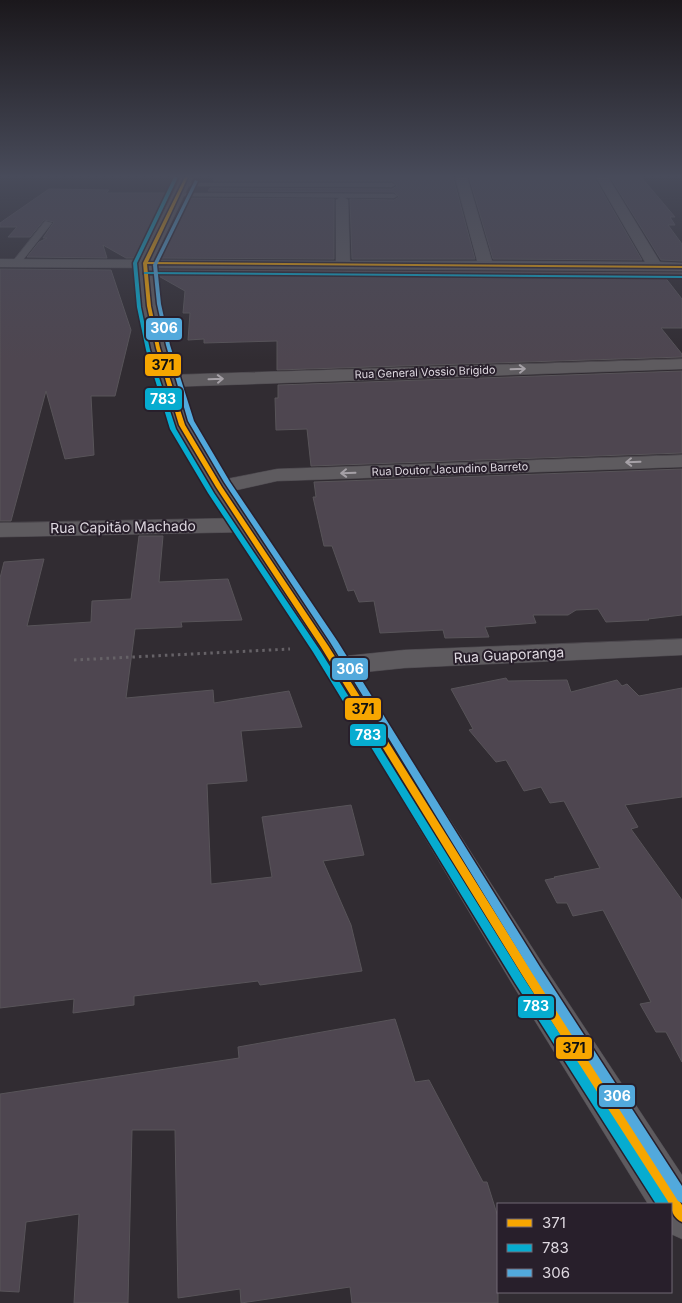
<svg xmlns="http://www.w3.org/2000/svg" width="682" height="1303" viewBox="0 0 682 1303" font-family="Inter,sans-serif">
<rect width="100%" height="100%" fill="#312c32"/>
<!-- building -->
<path fill="#4e4650" stroke="#585459" d="M215,177H453L475,259H352L350,199L394,200L399,197L394,192L208,191L210,188L392,189L397,186L393,181H213Z
M469,177H594L642,260L493,259Z
M610,177H641L647,184L675,217H670L675,225H668L682,244V261L661,260Z
M49,189L109,190L106,193H171L138,258H126L103,245L107,258L27,257L39,242L47,238H43L54,222L44,220L30,237H8L17,227H0V223Z
M185,198L334,199V259L156,258Z
M0,269L111,270L131,330L115,396H91L94,455L65,459L46,391L11,521H0Z
M155,270L682,273V276H664L682,299V328H661L682,354V357L277,370V341L204,343V339L188,340L190,313H183L185,291L155,274Z
M682,371V453L311,466L307,429L276,430L275,398H278V385Z
M682,469V615L648,619L649,620L606,622L598,609L576,610L568,615H533L536,623L485,627L489,637L445,638L443,630L380,633L374,601L359,602L354,590L348,591L332,546H324L313,497H316L314,482Z
M139,536H163L159,582L228,579L242,620L181,622L182,627L135,629L126,698L213,690L214,703L289,691L302,727L241,731L247,781L207,784L211,884L272,877L262,817L351,805L364,855L323,861L351,925L362,971L260,985L258,981L134,996V1005L73,1013L74,999L0,1008V578L4,562L44,559L27,626L91,622L92,601L131,599Z
M506,678L508,681L567,680L571,692L617,680L622,686L627,684L639,696L682,688V797L625,805L638,827L631,829L682,900V1062L666,1032H656L640,1004L651,1002L603,910L573,916L567,903H557L545,880L555,878L554,877L600,868L564,801L550,803L541,787L524,791L506,760L496,762L469,730L473,729L451,689Z
M395,1019L415,1082L429,1080L483,1182H487L498,1217V1303H352L350,1287L241,1303L240,1289L178,1298L175,1130H132L128,1303H74L79,1214L26,1222L19,1292L0,1291V1094L239,1058L238,1047Z"/>
<g fill="none" stroke-linecap="round" stroke-linejoin="round">
<!-- lane casing -->
<g stroke="#4c484e" stroke-width="1">
<path id="lane" d="M183,183H392L395,185L392,187L181,186V184Z
M178,193L394,194L397,196L394,198L176,196V194Z
M45,221L52,223L19,265H13V261Z"/>
</g>
<!-- street casing -->
<g stroke="#4c484e" stroke-width="1">
<path id="street" d="M455,177H467L492,261L645,262L596,177H608L660,262L682,263V271L0,267V259L336,261V200L342,196L348,200L350,261H477Z
M682,359V369L167,387L160,385L158,381L160,377L167,375Z
M682,455V467L277,481L219,494L211,492L208,487L211,482L277,469Z
M246,518L254,520L258,525L254,530L246,532L0,537V523Z
M682,639V655L404,668L336,675L326,672L322,666L326,660L336,657L404,650Z"/>
</g>
<!-- secondary casing -->
<g stroke="#4c484e" stroke-width="1">
<path id="secondary" d="M181,177H193L152,263L157,306L167,348L192,425L230,487L339,647L542,963L682,1175V1239L671,1234V1204H648L514,987L311,647L208,487L172,425L149,348L141,306L138,263Z"/>
</g>
<!-- path -->
<path stroke="#666267" stroke-width="3" stroke-dasharray="2.5 4" stroke-linecap="butt" d="M74,660L290,649"/>
<!-- lane -->
<use href="#lane" fill="#5e5b5f" fill-rule="evenodd"/>
<!-- street -->
<use href="#street" fill="#5e5b5f" fill-rule="evenodd"/>
<!-- secondary -->
<use href="#secondary" fill="#5e5b5f" fill-rule="evenodd"/>
<!-- bus-1 casing -->
<g stroke="#281f2b" stroke-width="3">
<path id="bus-1" d="M185,177H188L148,262L682,266V268L147,264L151,306L160,348L185,425L222,487L329,647L532,972L682,1205V1222C675,1219 671,1212 671,1204H667L524,978L321,647L216,487L179,425L156,348L147,306L143,263Z"/>
</g>
<!-- bus-2 casing -->
<g stroke="#281f2b" stroke-width="3">
<path id="bus-2" d="M174,177H178L137,263L141,307L150,350L176,429L214,493L321,652L523,977L667,1200L669,1204H656L515,983L313,652L208,493L170,429L146,350L137,307L133,263Z
M145,272L682,276V278L144,274V272Z"/>
</g>
<!-- bus-3 casing -->
<g stroke="#281f2b" stroke-width="3">
<path id="bus-3" d="M195,180L198,181L157,265L161,304L170,345L194,421L230,482L338,642L540,967L682,1186V1203L678,1201L532,973L330,642L224,482L188,421L166,345L157,304L153,265Z"/>
</g>
<!-- bus-1 -->
<use href="#bus-1" fill="#f7a600" fill-rule="evenodd"/>
<!-- bus-2 -->
<use href="#bus-2" fill="#06acd0" fill-rule="evenodd"/>
<!-- bus-3 -->
<use href="#bus-3" fill="#52a9dc" fill-rule="evenodd"/>
</g>
<!-- one-way arrows -->
<defs><path id="oneway-shaft" d="M-6 0H5M1.5-3L5.5 0L1.5 3" fill="none" stroke-width="1.6" stroke-linecap="round" stroke-linejoin="round" transform="scale(1.25)"/></defs>
<g stroke="#a5a0a6">
<use href="#oneway-shaft" transform="translate(518 369) rotate(-2)"/>
<use href="#oneway-shaft" transform="translate(216 379) rotate(-2)"/>
<use href="#oneway-shaft" transform="translate(633 462) rotate(178)"/>
<use href="#oneway-shaft" transform="translate(348 473) rotate(178)"/>
</g>
<!-- sky -->
<linearGradient id="sky" x2="0" y2="1"><stop stop-color="#1b181c"/><stop offset="0.49" stop-color="#484b5a"/><stop offset="1" stop-color="#484b5a" stop-opacity="0"/></linearGradient>
<rect width="682" height="360" fill="url(#sky)"/>
<g text-anchor="middle" stroke-width="4" stroke-linejoin="round" paint-order="stroke">
<!-- far-street labels -->
<g font-size="11" fill="#dfd9e1" stroke="#281f2b">
<text transform="translate(425 372) rotate(-2)" y="4">Rua General Vossio Brigido</text>
<text transform="translate(450 469) rotate(-2)" y="4">Rua Doutor Jacundino Barreto</text>
</g>
<!-- street labels -->
<g font-size="14" fill="#dfd9e1" stroke="#281f2b">
<text transform="translate(123 527) rotate(-1)" y="5">Rua Capitão Machado</text>
<text transform="translate(509 655) rotate(-3)" y="5">Rua Guaporanga</text>
</g>
</g>
<g stroke="#281f2b" stroke-width="2">
<rect x="145" y="317" width="38" height="24" rx="5" fill="#52a9dc"/>
<rect x="144" y="353" width="38" height="24" rx="5" fill="#f7a600"/>
<rect x="144" y="387" width="39" height="24" rx="5" fill="#06acd0"/>
<rect x="331" y="657" width="38" height="24" rx="5" fill="#52a9dc"/>
<rect x="344" y="697" width="38" height="24" rx="5" fill="#f7a600"/>
<rect x="349" y="723" width="38" height="24" rx="5" fill="#06acd0"/>
<rect x="517" y="995" width="38" height="24" rx="5" fill="#06acd0"/>
<rect x="555" y="1036" width="38" height="24" rx="5" fill="#f7a600"/>
<rect x="598" y="1084" width="38" height="24" rx="5" fill="#52a9dc"/>
</g>
<g font-size="14" text-anchor="middle" font-weight="bold" fill="#fff">
<text x="164" y="333">306</text>
<text x="163" y="404">783</text>
<text x="350" y="674">306</text>
<text x="368" y="740">783</text>
<text x="536" y="1011">783</text>
<text x="617" y="1101">306</text>
</g>
<g font-size="14" text-anchor="middle" font-weight="bold" fill="#111">
<text x="163" y="370">371</text>
<text x="363" y="714">371</text>
<text x="574" y="1053">371</text>
</g>
<!-- legend -->
<rect x="497" y="1203" width="175" height="90" fill="#281f2b" stroke="#716974"/>
<rect x="507" y="1219" width="25" height="8" fill="#f7a600" stroke="#716974"/>
<text x="542" y="1228" font-size="15" fill="#dfd9e1">371</text>
<rect x="507" y="1244" width="25" height="8" fill="#06acd0" stroke="#716974"/>
<text x="542" y="1253" font-size="15" fill="#dfd9e1">783</text>
<rect x="507" y="1269" width="25" height="8" fill="#52a9dc" stroke="#716974"/>
<text x="542" y="1278" font-size="15" fill="#dfd9e1">306</text>
</svg>
